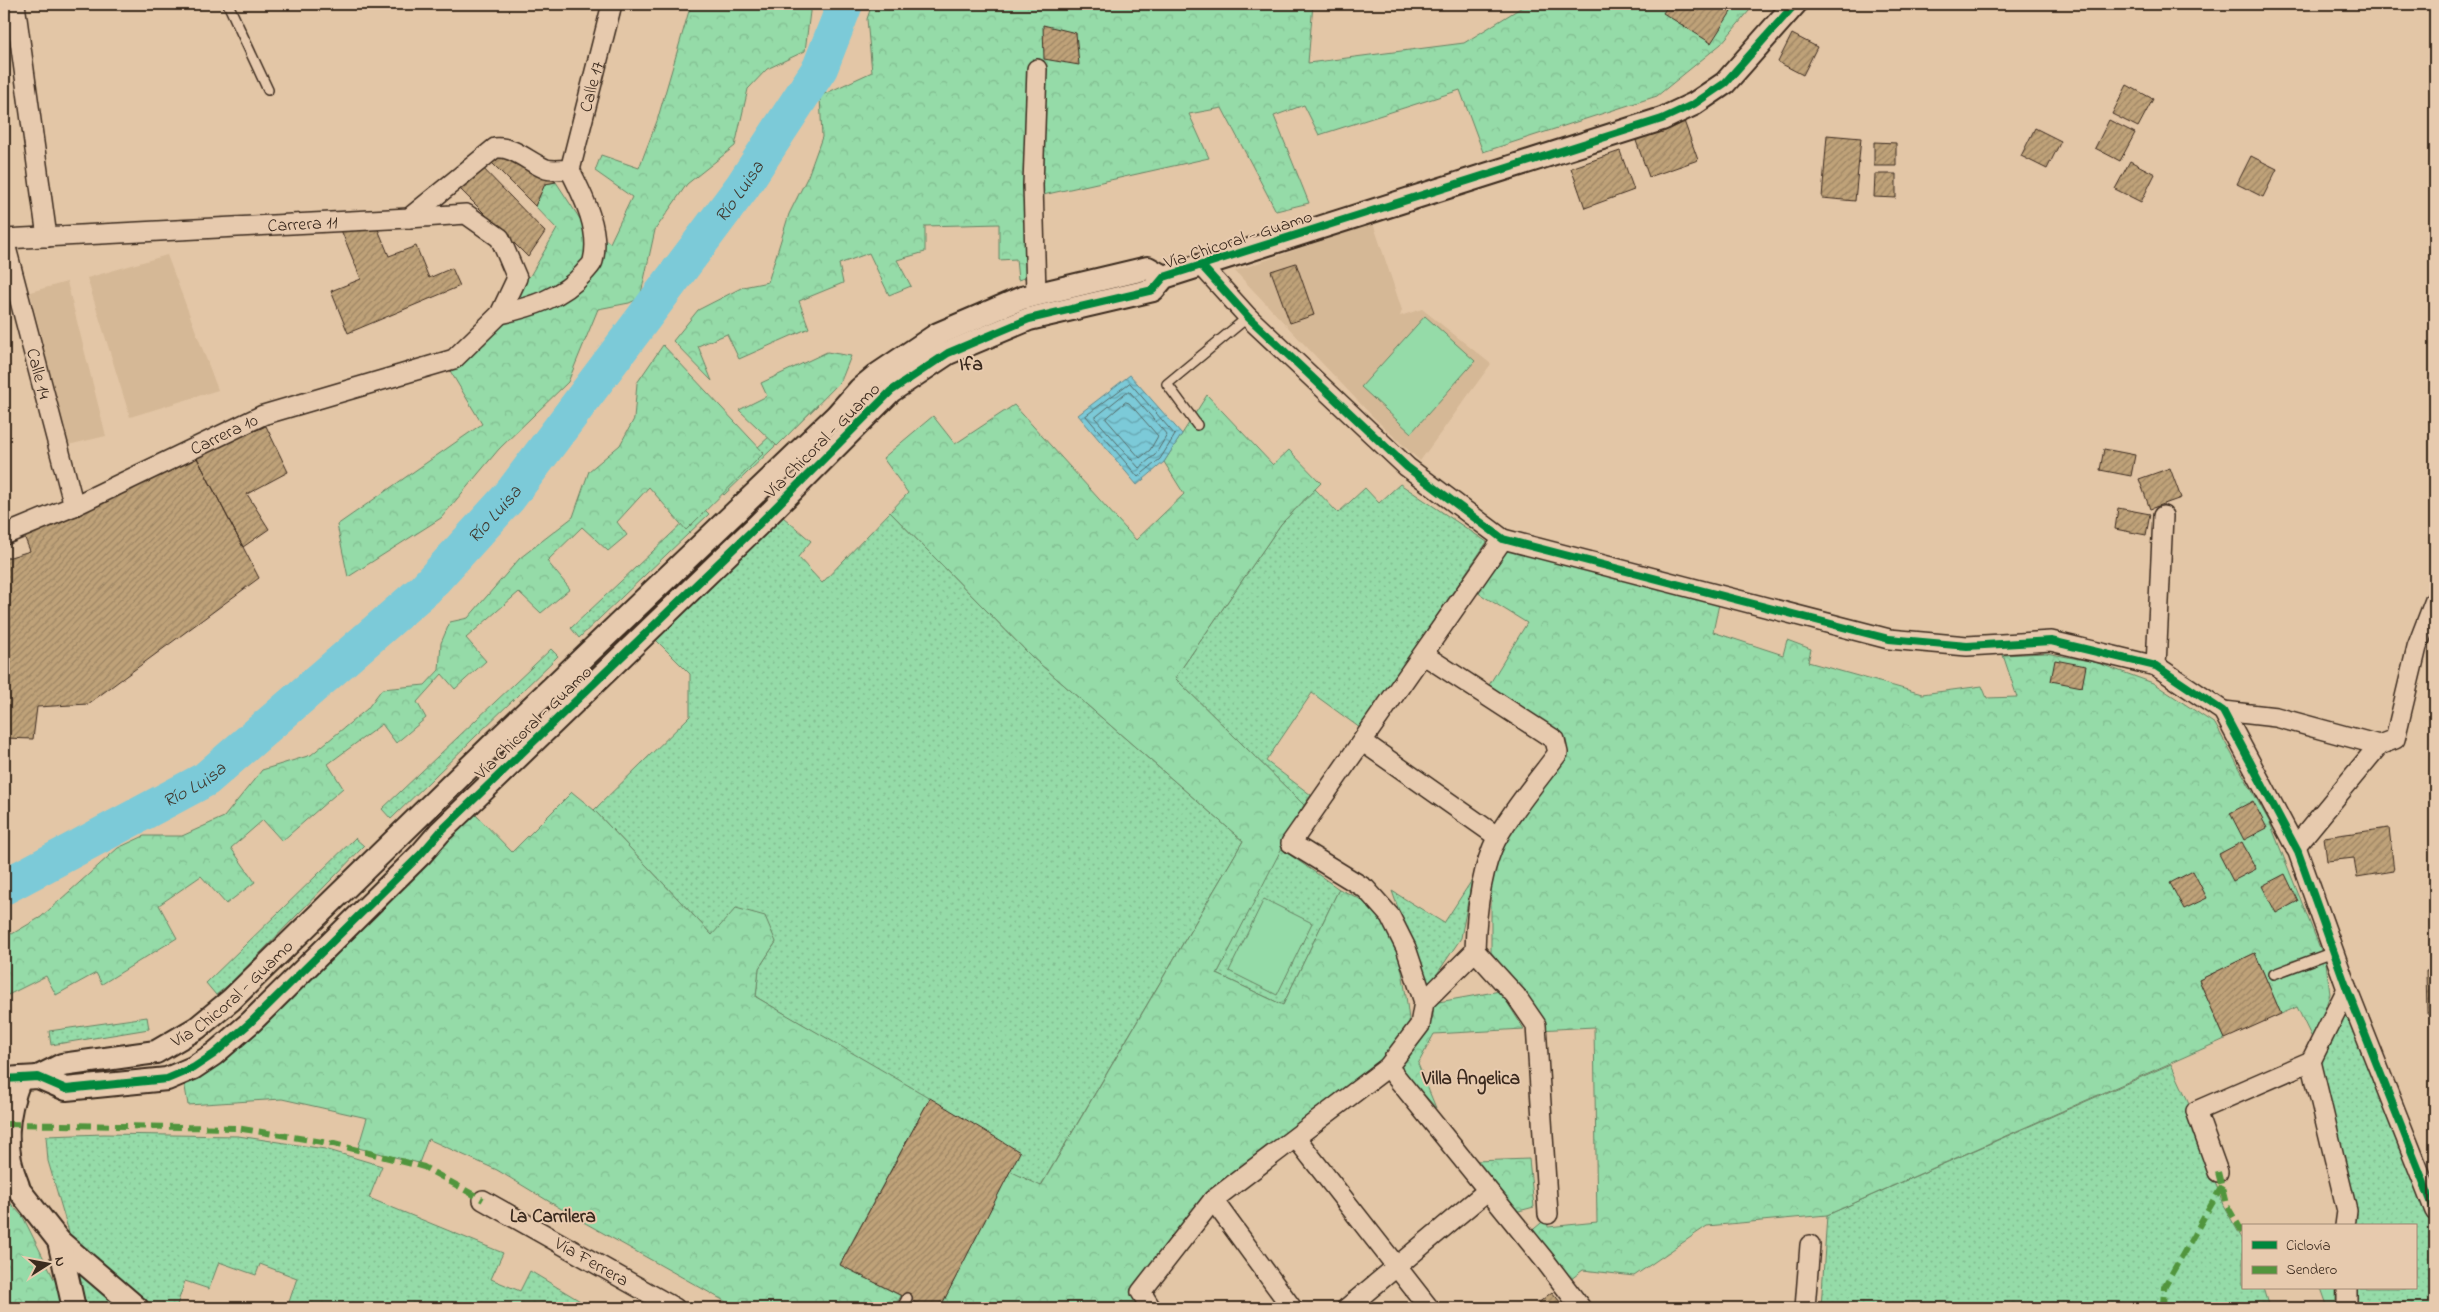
<svg xmlns="http://www.w3.org/2000/svg" width="2439" height="1312" viewBox="0 0 2439 1312" font-family="'Indie Flower',sans-serif">
<defs>
<pattern id="grass-dots" width="8" height="8" patternUnits="userSpaceOnUse" patternTransform="scale(1.25)"><rect width="8" height="8" fill="#95dba8"/><path d="M2 2h.1M6 6h.1" fill="none" stroke="#81bc90" stroke-width="1.8" stroke-linecap="round"/></pattern>
<pattern id="forest-crowns" width="20" height="18" patternUnits="userSpaceOnUse" patternTransform="scale(1.25)"><rect width="20" height="18" fill="#95dba8"/><path d="M2 6a3 3 0 1 1 6 0M12 15a3 3 0 1 1 6 0" fill="none" stroke="#81bc90"/></pattern>
<pattern id="water-waves" width="16" height="10" patternUnits="userSpaceOnUse" patternTransform="scale(1.25)"><rect width="16" height="10" fill="#7bcad8"/><path d="M0 5q4-4 8 0t8 0" fill="none" stroke="#66a4af"/></pattern>
<pattern id="building-hatch" width="6" height="6" patternUnits="userSpaceOnUse" patternTransform="scale(1.25)"><rect width="6" height="6" fill="#bfa279"/><path d="M-1 1l2-2M0 6l6-6M5 7l2-2" fill="none" stroke="#9c8463"/></pattern>
</defs>
<rect width="100%" height="100%" fill="#e3c6a6"/>
<filter id="ink" filterUnits="userSpaceOnUse"><feTurbulence type="fractalNoise" baseFrequency=".02" numOctaves="2"/><feDisplacementMap in="SourceGraphic" scale="10" xChannelSelector="R" yChannelSelector="G"/><feConvolveMatrix kernelMatrix="1 2 1 2 8 2 1 2 1" color-interpolation-filters="sRGB"/></filter>
<g filter="url(#ink)">
<!-- built -->
<path fill="#d5b896" d="M1373,223L1402,310L1400,316L1422,309L1491,364L1420,461L1374,418L1235,271Z
M167,255L218,390L130,417L87,278Z
M67,282L106,436L68,445L30,292Z"/>
<!-- grass -->
<path fill="url(#grass-dots)" stroke="#688263" d="M812,397L818,405L724,495L716,486Z
M1400,484L1487,542L1360,728L1312,693L1266,761L1311,795L1304,805L1175,678L1281,524L1315,489L1338,513L1365,488L1379,503Z
M701,506L709,514L579,638L571,628Z
M776,511L811,541L798,557L822,583L890,512L1032,657L1243,841L1040,1187L1008,1175L1019,1152L756,997L759,968L776,942L712,935L594,810L690,716V674L652,636Z
M551,649L558,656L391,819L382,809Z
M355,838L364,846L232,982L216,995L206,983Z
M1280,848L1339,889L1283,1005L1217,974Z
M1472,880L1461,938L1427,989L1392,891L1444,923Z
M2346,998L2435,1217V1308H2348V1288H2415V1226H2349L2316,1063Z
M147,1017L149,1029L51,1045L49,1031Z
M2171,1064L2188,1101L2223,1205L2243,1240V1288H2263L2269,1308H1821L1827,1215Z
M104,1134L238,1136L325,1149L382,1166L369,1198L503,1253L491,1279L520,1291L530,1271L592,1308H287L297,1278L260,1264L256,1275L219,1262L209,1289L185,1281L176,1308H159L135,1298L73,1246L48,1161L46,1136Z
M77,1271L124,1308H83Z"/>
<!-- forest -->
<path fill="url(#forest-crowns)" stroke="#688263" d="M691,4H811L805,51L767,69L748,89L735,146L687,184L655,230L640,298L629,303L598,309L568,382L499,449L441,518L348,577L337,525L482,424L443,359L530,276L557,229L535,206L545,184L556,182L580,219L610,243L632,197L595,171L601,155L639,168L657,121Z
M872,4H1313L1308,63L1464,43L1527,4H1755L1721,44L1657,96L1483,152L1460,90L1319,135L1304,105L1274,116L1309,203L1276,211L1222,108L1189,114L1209,158L1034,197L1041,273L1018,280L1016,259L999,260V224L925,226V252L897,260L911,286L889,295L869,253L839,264L843,283L799,301L809,328L739,359L727,334L698,346L712,381L673,341L698,310L743,287L768,282L789,214L808,176L822,137L820,96L872,72L867,19Z
M663,345L764,453L686,530L649,487L617,522L627,535L608,551L582,527L547,561L570,589L541,613L519,592L466,638L486,661L455,689L442,674L417,702L426,718L396,743L382,724L328,764L343,788L282,841L263,820L231,848L255,882L226,904L201,876L159,905L177,938L102,984L96,973L56,995L46,976L4,997V930L12,934L41,917L118,848L144,836H182L224,817L262,770L311,755L367,709L382,689L425,685L439,670L441,643L450,622L468,618L520,558L573,517L589,471L620,445L634,419L637,383Z
M827,352L851,356L841,381L777,446L739,410L767,396L761,383Z
M1207,395L1273,465L1289,450L1321,483L1281,524L1175,678L1304,805L1217,974L1283,1005L1339,889C1347,893 1356,896 1364,902C1402,929 1404,985 1410,1027L1381,1066L1206,1195L1135,1291L1146,1308H940L1010,1171L1041,1186L1243,841L1032,657L890,512L908,493L883,458L933,416L955,444L1014,405L1136,540L1184,494L1164,462Z
M1505,547L1719,604L1713,632L1783,655L1787,640L1811,649L1808,662L1922,694L1982,686L1987,698L2017,697L2003,655L2046,653L2095,662L2153,683L2215,724L2270,823L2326,963L2330,994L2314,1042L2297,1007L2281,1014L2255,953L2199,980L2225,1039L1827,1215L1707,1226L1634,1276L1583,1270L1566,1283L1528,1234L1547,1218L1548,1227L1597,1222L1594,1027L1538,1030L1531,1003L1491,952V863L1563,754L1562,735L1489,685L1527,623L1475,591Z
M572,792L594,810L712,935L736,908L765,916L776,942L759,968L756,997L930,1098L840,1264L901,1296L894,1308H737L578,1219L497,1170L428,1139L419,1163L358,1148L367,1118L282,1099L188,1105L184,1081L256,1033L473,812L512,852Z
M1500,991L1524,1029L1434,1034L1418,1064L1436,1108L1398,1065L1433,1017V1003Z
M1529,1159L1534,1207L1515,1212L1475,1161Z
M4,1196L23,1217L60,1291L59,1308H4Z
M2321,1288H2336V1308H2328Z"/>
<!-- pitch -->
<path fill="#95dba8" stroke="#688263" d="M1425,316L1475,361L1411,433L1361,387Z
M1264,899L1312,923L1277,995L1229,971Z"/>
<!-- water -->
<path fill="url(#water-waves)" stroke="#618a8e" d="M1130,375L1182,434L1164,462L1137,485L1078,415Z"/>
<g fill="none" stroke-linecap="round" stroke-linejoin="round">
<!-- shore -->
<path stroke="#556a68" stroke-width="1" d="M1130,383L1175,435L1160,459L1138,477L1086,416Z
M1127,392H1130L1167,435L1155,455L1139,468L1095,418Z
M1126,402L1129,403L1158,436L1150,450L1140,458L1106,419Z"/>
<!-- river -->
<path stroke="#7bcad8" stroke-width="36" id="s1" d="M4,887L206,779L425,589L509,497L742,187L820,68L845,4"/>
</g>
<!-- building -->
<path fill="url(#building-hatch)" stroke="#3b2a1e" d="M1669,4H1736L1711,43L1663,13Z
M1043,25L1076,33L1079,65L1044,59Z
M1792,34L1817,47L1803,75L1778,62Z
M2127,85L2153,99L2138,127L2112,114Z
M2109,120L2135,133L2120,161L2095,148Z
M1684,121L1698,160L1649,177L1635,138Z
M2035,128L2061,141L2047,169L2021,156Z
M1827,135L1861,138L1855,201L1822,198Z
M1874,142L1896,143V166H1874Z
M500,150L556,182L545,184L535,206L488,159Z
M1620,151L1634,190L1585,208L1571,168Z
M2251,156L2277,169L2263,197L2237,184Z
M475,160L545,232L528,257L451,180Z
M2130,161L2155,174L2141,202L2115,189Z
M1875,174H1896V198L1874,197Z
M373,217L389,256L416,246L429,278L452,268L460,286L348,333L331,291L361,279L341,230Z
M1296,263L1314,315L1290,323L1271,271Z
M266,426L288,472L247,494L269,529L243,547L196,456Z
M2104,449L2135,455L2131,476L2100,470Z
M196,456L259,578L88,704L37,707L33,739L4,738V559L30,551L19,523Z
M2170,468L2181,498L2150,509L2139,479Z
M2118,508L2150,514L2146,535L2115,529Z
M2055,660L2086,666L2082,687L2051,681Z
M2253,801L2267,828L2244,840L2230,813Z
M2389,828L2394,871L2357,877L2354,858L2327,861L2324,837Z
M2242,842L2256,869L2233,881L2219,854Z
M2193,871L2207,898L2184,909L2170,883Z
M2285,874L2298,901L2276,913L2262,886Z
M2255,953L2281,1014L2225,1039L2199,980Z
M2435,970V1013H2427L2426,971Z
M930,1098L1020,1152L940,1308H926L840,1265Z
M1552,1292L1565,1308H1532Z"/>
<g fill="none" stroke-linecap="round" stroke-linejoin="round">
<!-- service casing -->
<g stroke="#3b2a1e" stroke-width="12">
<path id="service" d="M228,4L268,90
M1197,425L1167,384L1248,317
M2274,974L2333,952
M902,1308L907,1298"/>
</g>
<!-- minor casing -->
<g stroke="#3b2a1e" stroke-width="22">
<g id="minor">
<path d="M15,4L47,237"/>
<path id="s2" d="M570,170L612,4"/>
<path id="s3" d="M4,239L409,218L495,148C514,146 528,162 546,169C553,171 562,169 570,170"/>
<path id="s4" d="M4,240L74,506"/>
<path d="M1202,266L1248,317L1407,467L1503,539L1889,639L1967,646L2051,641L2156,666L2223,711L2298,852L2347,989L2435,1211"/>
<path d="M1036,293L1033,185L1037,69"/>
<path d="M500,314C531,307 562,298 584,273C587,269 592,265 593,261C601,230 583,196 570,170"/>
<path id="s5" d="M4,535L74,506L263,415L454,359L500,314L517,278L500,238L466,214L409,218"/>
<path d="M2156,666L2163,516"/>
<path d="M2223,711L2276,717L2379,745L2395,739L2417,647L2435,600"/>
<path d="M1363,742L1498,837"/>
<path d="M2295,847L2379,745"/>
<path d="M1475,951L1516,996L1536,1025L1548,1214"/>
<path d="M1424,1002L1475,951C1476,914 1480,871 1497,838C1513,809 1538,780 1558,753L1555,740L1424,655"/>
<path d="M1388,1067L1546,1262L1581,1308"/>
<path d="M1296,1138L1429,1308"/>
<path d="M2218,1172L2196,1111L2311,1061"/>
<path id="s6" d="M483,1200L675,1308"/>
<path d="M1213,1200L1292,1308"/>
<path d="M2345,1226L2347,1211L2311,1061L2347,989"/>
<path d="M1151,1308L1141,1292L1213,1200L1388,1067L1420,1025L1424,1002L1406,948L1390,916L1366,889L1291,843L1503,539"/>
<path d="M1347,1308L1487,1191"/>
<path d="M1805,1308L1810,1245"/>
<path d="M2347,1308V1288"/>
</g>
</g>
<!-- tertiary casing -->
<g stroke="#3b2a1e" stroke-width="26">
<g id="tertiary">
<path id="s7" d="M38,1077L62,1065L156,1052L197,1028L231,1000L490,747L836,416L860,389L877,375L938,334L1022,298L1148,268L1164,277"/>
<path d="M4,1079L38,1077L66,1089L167,1079L193,1068L214,1054L251,1022L421,854L440,832L757,526L891,391L948,353L1029,319L1153,290L1164,277L1662,119L1694,104L1725,83L1795,4"/>
<path d="M4,1171L59,1241L137,1308"/>
<path d="M18,1186C2,1149 6,1114 20,1078"/>
<path d="M59,1241L74,1308"/>
</g>
</g>
<!-- service -->
<use href="#service" stroke="#e7caae" stroke-width="9"/>
<!-- minor -->
<use href="#minor" stroke="#e7caae" stroke-width="19"/>
<!-- tertiary -->
<use href="#tertiary" stroke="#e7caae" stroke-width="22"/>
<!-- quiet -->
<path stroke="#51953d" stroke-width="6" stroke-dasharray="12 6" stroke-linecap="butt" d="M7,1124L236,1128L293,1137L334,1144L424,1167L483,1200
M2218,1172L2226,1204L2243,1233
M2163,1308L2164,1287L2222,1186"/>
<!-- cycleway casing -->
<g stroke="#e7caae" stroke-width="11">
<path id="cycleway" d="M1202,266L1248,317L1407,467L1503,539L1889,639L1967,646L2051,641L2156,666L2223,711L2298,852L2347,989L2435,1211
M4,1079L38,1077L66,1089L167,1079L193,1068L214,1054L251,1022L421,854L440,832L757,526L891,391L948,353L1029,319L1153,290L1164,277L1662,119L1694,104L1725,83L1795,4"/>
</g>
<!-- cycleway -->
<use href="#cycleway" stroke="#00873e" stroke-width="8"/>
</g>
</g>
<g text-anchor="middle" stroke-width="4" stroke-linejoin="round" paint-order="stroke">
<!-- street labels -->
<g font-size="18" fill="#3b2a1e" stroke="#e7caae">
<text dy="6" stroke="none"><textPath href="#s2" startOffset="86">Calle 17</textPath></text>
<text dy="6" stroke="none"><textPath href="#s3" startOffset="299">Carrera 11</textPath></text>
<text transform="translate(1238 239) rotate(-18)" y="6">Vía Chicoral - Guamo</text>
<text dy="6" stroke="none"><textPath href="#s4" startOffset="138">Calle 14</textPath></text>
<text dy="6" stroke="none"><textPath href="#s5" startOffset="242">Carrera 10</textPath></text>
<text transform="translate(822 440) rotate(-45)" y="6">Vía Chicoral - Guamo</text>
<text transform="translate(533 722) rotate(-44)" y="6">Vía Chicoral - Guamo</text>
<text dy="6" stroke="none"><textPath href="#s7" startOffset="218">Vía Chicoral - Guamo</textPath></text>
<text dy="6" stroke="none"><textPath href="#s6" startOffset="125">Vía Ferrera</textPath></text>
</g>
<!-- water labels -->
<g font-size="19" font-style="italic" fill="#413a31" stroke="#e7caae">
<text dy="7" stroke="none"><textPath href="#s1" startOffset="1026">Río Luisa</textPath></text>
<text dy="7" stroke="none"><textPath href="#s1" startOffset="621">Río Luisa</textPath></text>
<text dy="7" stroke="none"><textPath href="#s1" startOffset="216">Río Luisa</textPath></text>
</g>
<!-- neighbourhood labels -->
<g font-size="19" font-weight="bold" fill="#3b2a1e" stroke="#e7caae">
<text x="971" y="370">Ifa</text>
<text x="1471" y="1084">Villa Angelica</text>
<text x="553" y="1222">La Carrilera</text>
</g>
</g>
<!-- margin -->
<rect width="2439" height="1312" fill="none" stroke="#e7caae" stroke-width="20"/>
<rect x="10" y="10" width="2419" height="1292" fill="none" stroke="#3b2a1e" stroke-width="2" filter="url(#ink)"/>
<!-- legend -->
<rect x="2242" y="1224" width="175" height="65" fill="#e7caae" stroke="#a28a74"/>
<rect x="2252" y="1241" width="25" height="8" fill="#00873e" stroke="#a28a74"/>
<text x="2286" y="1250" font-size="15" fill="#3b2a1e">Ciclovía</text>
<rect x="2252" y="1266" width="25" height="8" fill="#51953d" stroke="#a28a74"/>
<text x="2286" y="1274" font-size="15" fill="#3b2a1e">Sendero</text>
<!-- north arrow -->
<g transform="translate(48 1264) rotate(79)" stroke="#e7caae" stroke-width="4" paint-order="stroke">
<path d="M0-4L9 19L0 12L-9 19Z" fill="#3b2a1e"/>
<text y="-8" font-size="14" font-weight="bold" text-anchor="middle" fill="#3b2a1e">N</text>
</g>
</svg>
